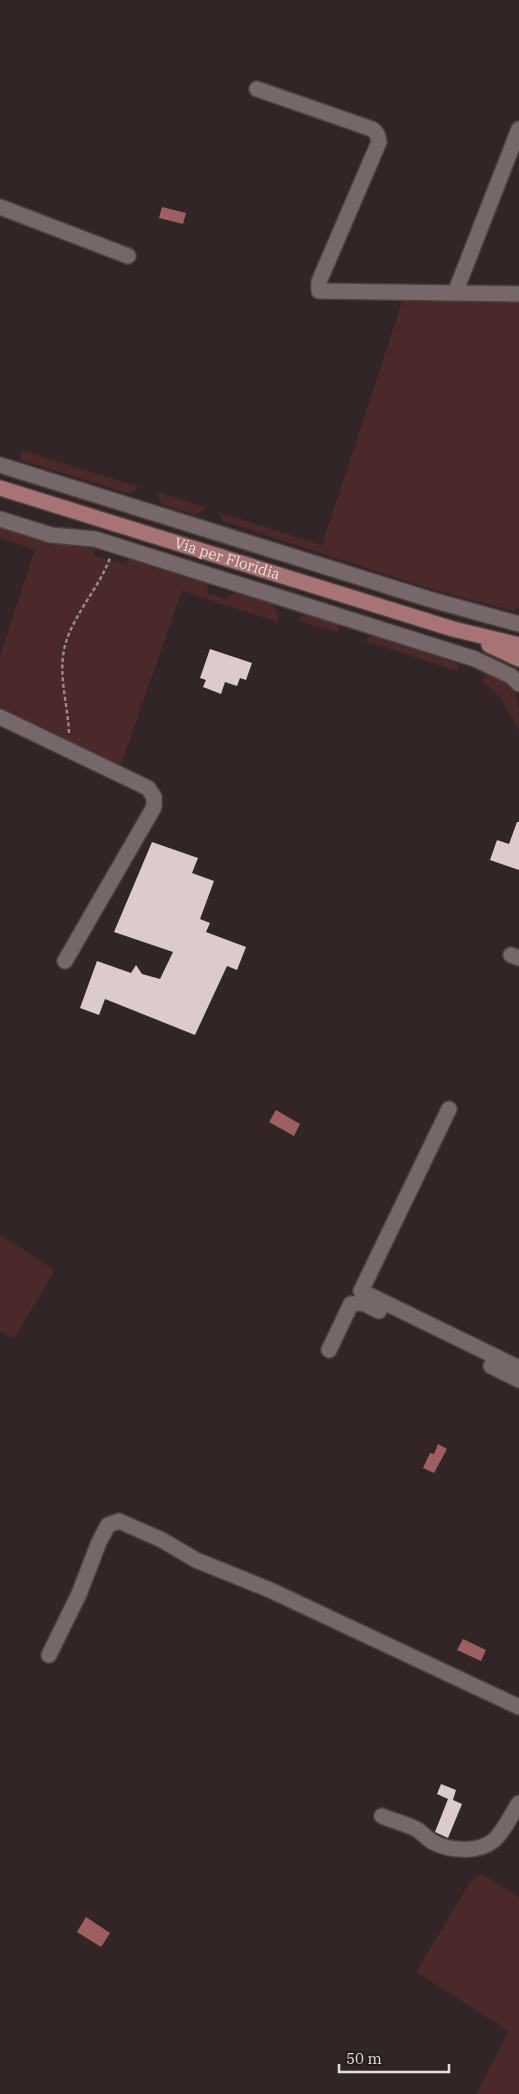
<svg xmlns="http://www.w3.org/2000/svg" width="519" height="2094" viewBox="0 0 519 2094" font-family="'IBM Plex Serif',serif">
<rect width="100%" height="100%" fill="#312625"/>
<!-- green -->
<path fill="#4b2829" d="M403,299L519,300V606L514,611L428,588L223,521L218,512L322,545Z
M21,450L139,487L130,494L21,460Z
M157,492L207,508L195,515L161,504Z
M0,526L47,542L95,547L94,556L125,564L130,558L207,582L208,593L226,599L236,591L273,603L278,615V622L182,591L119,770L0,712V656L35,550L0,538Z
M309,613L338,623L340,633L296,620Z
M374,634L458,662L457,671L365,641Z
M488,671C519,688 519,696 519,731L501,698L482,681Z
M0,1235L55,1270L14,1339L0,1331Z
M482,1874L519,1897V2094H476L509,2031L416,1972L472,1879Z"/>
<!-- water -->
<path fill="#9f5f60" d="M162,207L186,213L183,224L159,218Z
M276,1110L300,1124L294,1136L269,1122Z
M438,1444L447,1449L434,1473L423,1468L430,1453L434,1454Z
M463,1639L486,1650L481,1661L457,1650Z
M86,1917L110,1933L101,1947L77,1932Z"/>
<!-- building -->
<path fill="#dbcccb" d="M210,649L252,663L246,680L240,678L237,686L225,682L221,694L203,687L206,680L200,678Z
M517,822H519V870L490,860L497,840L509,844Z
M152,842L198,858L192,873L214,881L200,919L210,923L206,932L246,947L237,970L227,966L195,1035L105,999L99,1015L80,1008L97,961L131,973L136,965L142,974L160,979L173,952L114,932Z
M441,1784L456,1790L453,1800L462,1804L448,1838L435,1832L448,1799L437,1794Z"/>
<g fill="none" stroke-linecap="round" stroke-linejoin="round">
<!-- minor casing -->
<g stroke="#4b4141" stroke-width="18">
<path id="minor" d="M257,89L372,129C377,132 378,136 379,142L324,270L319,282V291L519,294
M0,207L128,256
M455,293L519,129
M0,465L432,600L519,624
M0,519L51,535L95,539L475,659L511,676L519,684
M0,717L148,788L154,797V807L65,961
M511,955L519,958
M449,1109L361,1291L519,1368
M329,1350L351,1304L363,1303L379,1311
M491,1366L519,1380
M49,1655L79,1594L99,1542L108,1525L119,1521L162,1540L196,1560L270,1590L519,1707
M382,1816C393,1821 407,1824 418,1830C423,1834 428,1839 433,1842C449,1851 478,1853 493,1841C504,1832 511,1815 519,1803"/>
</g>
<!-- major casing -->
<g stroke="#4b4141" stroke-width="18">
<g id="major">
<path id="s1" d="M0,488L453,629L519,645"/>
<path d="M489,645L519,659"/>
</g>
</g>
<!-- path -->
<path stroke="#958b8b" stroke-width="2.5" stroke-dasharray="4 2.5" stroke-linecap="butt" d="M69,733C68,707 60,683 63,656C67,621 98,591 110,558"/>
<!-- minor -->
<use href="#minor" stroke="#766868" stroke-width="15"/>
<!-- major -->
<use href="#major" stroke="#a87374" stroke-width="15"/>
</g>
<g text-anchor="middle" stroke-width="5" stroke-linejoin="round" paint-order="stroke">
<!-- street labels -->
<g font-size="15" fill="#e8e0e0" stroke="#271c1c">
<text dy="5" stroke="none"><textPath href="#s1" startOffset="238">Via per Floridia</textPath></text>
</g>
</g>
<!-- scale -->
<path d="M339 2064v8h110v-8" fill="none" stroke="#e8e0e0" stroke-width="2.5"/>
<text x="346" y="2064" font-size="15" fill="#e8e0e0" stroke="#271c1c" stroke-width="4" paint-order="stroke">50 m</text>
</svg>
